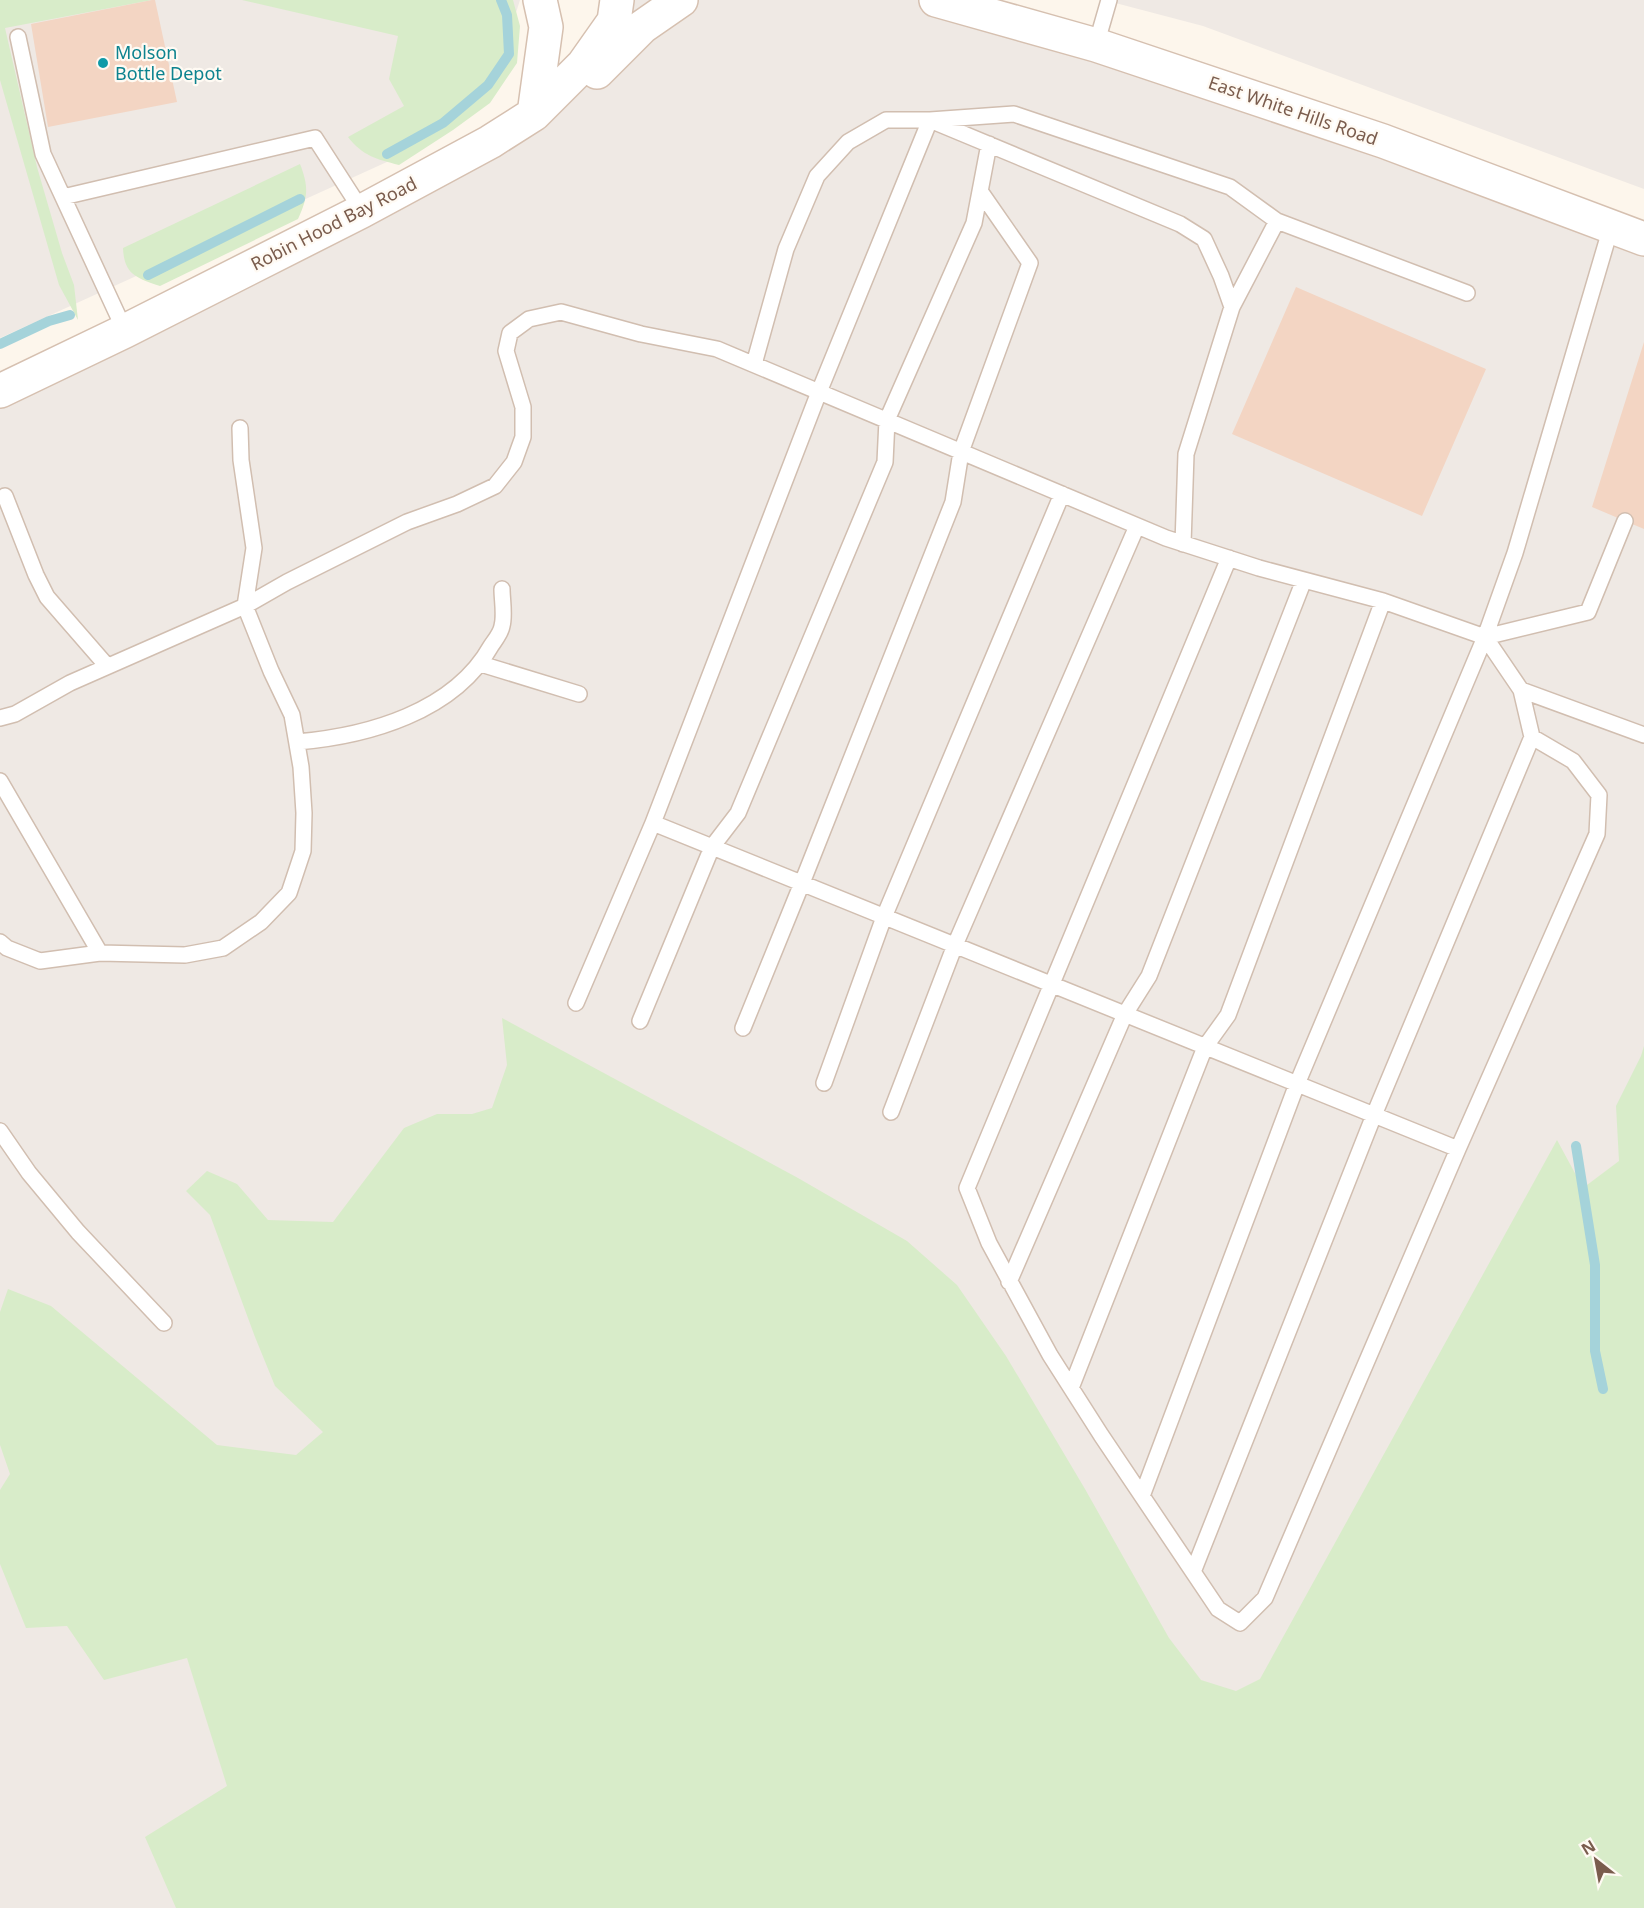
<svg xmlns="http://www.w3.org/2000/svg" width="1644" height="1908" viewBox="0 0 1644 1908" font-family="'Noto Sans',sans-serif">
<rect width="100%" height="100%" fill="#fdf6ec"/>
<!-- industrial -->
<path fill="#efe9e4" d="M0,0H520L498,69L411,151L0,338Z
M617,0H936L1644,239V1908H0V390L534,114Z
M1104,0H1644V189L1203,26Z"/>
<!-- green -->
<path fill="#d8ecc9" d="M0,0H152L5,28L37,167L62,253L74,285L78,320L59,285L0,80Z
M219,0H513L520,26L517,63L490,103L453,130L399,165C376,159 363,156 348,137L404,106L389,79L398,36L242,0Z
M300,164C309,187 308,197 298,219L160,286C137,278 124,275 123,248Z
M502,1018L798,1178L907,1241L957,1285L1006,1356L1085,1489L1169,1638L1201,1680L1236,1691L1260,1679L1557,1140L1583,1188L1619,1161L1616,1106L1641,1056L1644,1046V1908H176L145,1837L227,1786L187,1658L104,1680L67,1626L26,1628L0,1564V1490L10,1474L0,1445V1312L8,1289L51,1306L217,1445L296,1455L323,1432L275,1386L255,1337L210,1215L186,1191L207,1171L237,1184L268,1220L333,1222L404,1128L437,1114H472L492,1108L507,1065Z"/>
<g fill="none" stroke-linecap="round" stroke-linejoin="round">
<!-- stream -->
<path stroke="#a5d3da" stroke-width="10" d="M387,154L443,123L488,85L509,54L507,15L501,0
M148,275L300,199
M0,344L49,321L70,315
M1576,1146L1595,1265V1351L1603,1389"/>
</g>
<!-- building -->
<path fill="#f3d5c3" d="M152,0H155L177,102L48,127L31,24Z
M1296,287L1486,369L1422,516L1232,434Z
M1644,342V529L1592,507Z"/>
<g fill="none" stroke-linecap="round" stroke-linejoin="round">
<!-- lane casing -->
<g stroke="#d1beb0" stroke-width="18">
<path id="lane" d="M18,37L43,154L125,331
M1096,45L1109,0
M63,197L315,138L362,211
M1232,307L1277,221
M754,364L786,249L817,176L848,142L886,120H930L1180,224L1204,239L1221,276L1232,307L1186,454L1183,544
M5,496L36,575L47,597L107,666
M1229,558L967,1188L989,1243L1050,1355L1101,1435L1218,1609L1240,1623L1265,1598L1458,1149L1597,834L1599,795L1573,761L1532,737
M1485,637L1588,612L1625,521
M481,664L579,694
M1521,690L1644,735
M0,718L15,714L70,683L245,606L287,582L407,522L457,504L495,486L514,462L523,437V407L506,351L510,333L529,319L561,312L641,334L717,349L1166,538L1259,568L1383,601L1485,637L1515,553L1611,227
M297,742C368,736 454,712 491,646C495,640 501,633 502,626C505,615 502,600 502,589
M0,781L100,953
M0,942L7,948L40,961L100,953L185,955L223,948L261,922L289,893L303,851L304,813L301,767L292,715L271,671L245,606L254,548L241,460L240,428
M576,1003L653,823
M640,1021L712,847L738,813L885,462L887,420L974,223L989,144
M743,1028L802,883L953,502L961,452L1030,263L980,191
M824,1083L884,917L1062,494
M891,1112L955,945L1137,526
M0,1131L29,1173L78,1232L164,1323
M1458,1149L653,823L819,392L930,120L1014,114L1230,187L1277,221L1467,293
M1009,1282L1125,1014L1149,976L1304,580
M1071,1388L1205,1047L1228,1015L1383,601
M1142,1496L1297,1084L1485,637
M1193,1572L1374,1115L1532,737L1521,690L1485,637"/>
</g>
<!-- secondary casing -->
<g stroke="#d6c0b0" stroke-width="36">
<path id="secondary" d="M936,0L1096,45L1383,141L1644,239
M597,72L642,27L681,0
M534,114L546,27L540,0
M0,391L125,331L362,211L490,142L534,114L583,65L614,21L617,0"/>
</g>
<!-- lane -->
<use href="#lane" stroke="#fff" stroke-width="15"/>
<!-- secondary -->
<use href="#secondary" stroke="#fff" stroke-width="33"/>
</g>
<!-- markers -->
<circle fill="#0f9aa8" stroke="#fffaf3" stroke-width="2" cx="103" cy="63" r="6"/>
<g text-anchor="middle" stroke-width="4.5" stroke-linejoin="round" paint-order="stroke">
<!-- culture labels -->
<g font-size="18" fill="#0d838f" stroke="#fffaf3" text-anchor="start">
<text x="115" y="59">Molson<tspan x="115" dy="21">Bottle Depot</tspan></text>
</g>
<!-- street labels -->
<g font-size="18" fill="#7a5c4d" stroke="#fffaf3">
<text transform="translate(1293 111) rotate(19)" y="6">East White Hills Road</text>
<text transform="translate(334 224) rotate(-27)" y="6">Robin Hood Bay Road</text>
</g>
</g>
<!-- north arrow -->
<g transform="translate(1596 1860) rotate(329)" stroke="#fffaf3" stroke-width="4.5" paint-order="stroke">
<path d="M0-4.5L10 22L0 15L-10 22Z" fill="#7a5c4d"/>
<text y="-9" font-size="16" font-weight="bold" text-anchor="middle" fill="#7a5c4d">N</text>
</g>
</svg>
